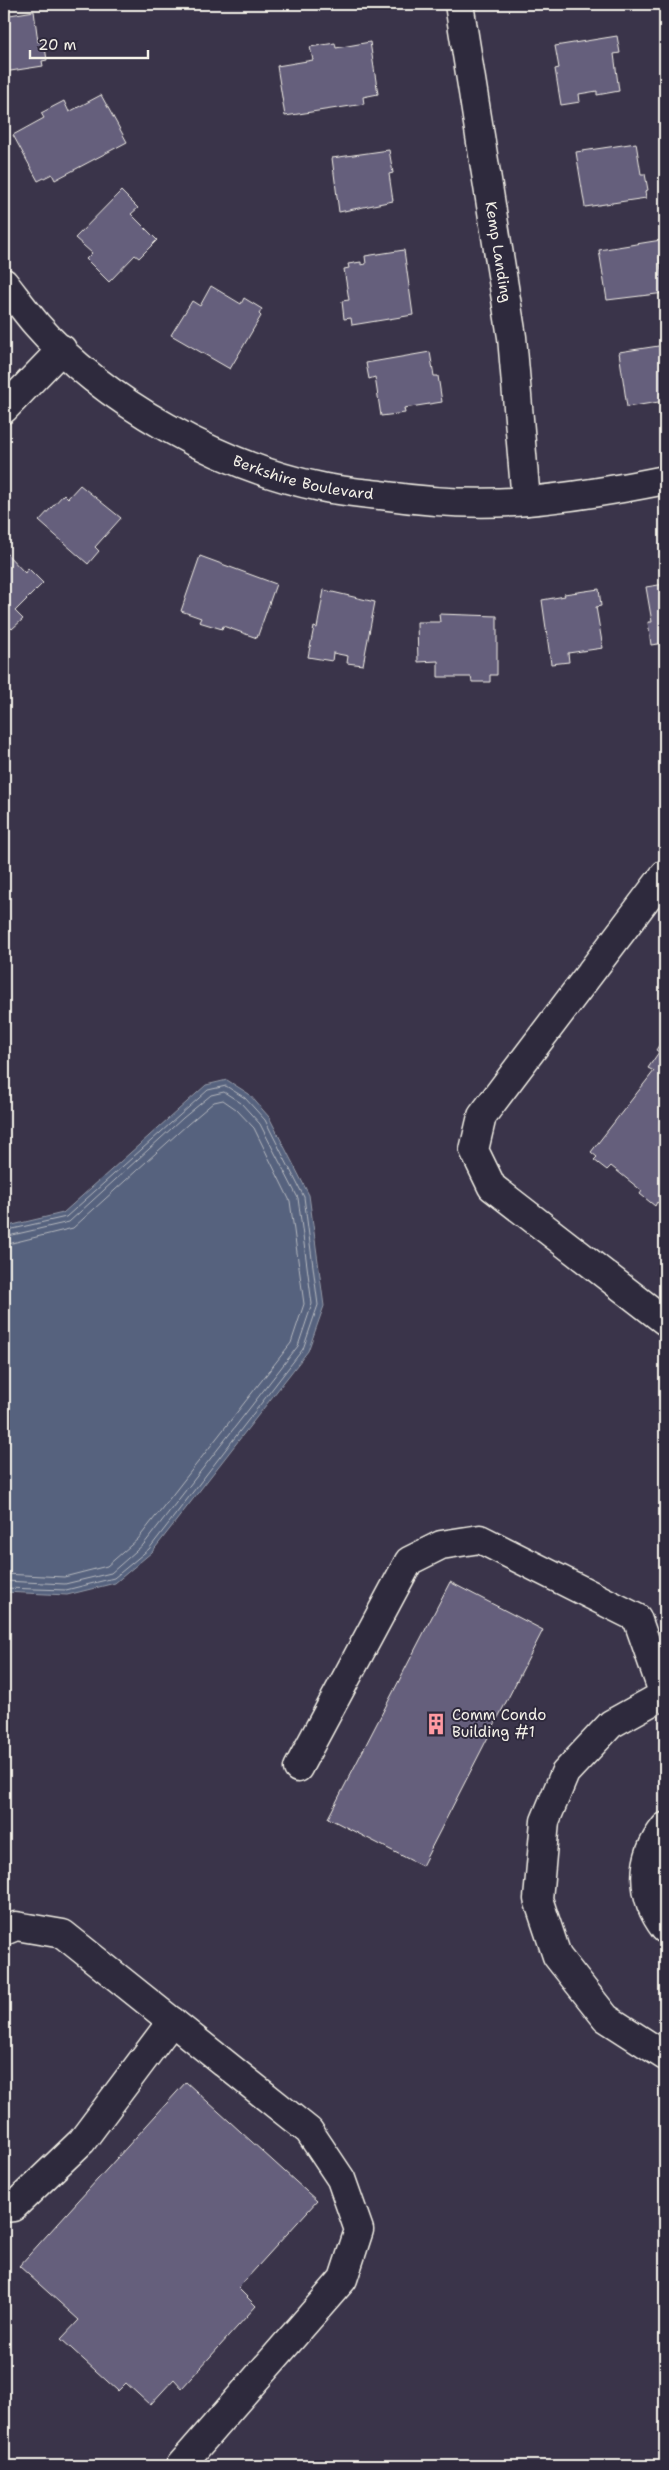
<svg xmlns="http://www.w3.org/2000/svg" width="669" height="2470" viewBox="0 0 669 2470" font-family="'Shantell Sans',sans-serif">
<rect width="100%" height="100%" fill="#3a344a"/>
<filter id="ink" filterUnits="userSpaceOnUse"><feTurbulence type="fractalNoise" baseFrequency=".02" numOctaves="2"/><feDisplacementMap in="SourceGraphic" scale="10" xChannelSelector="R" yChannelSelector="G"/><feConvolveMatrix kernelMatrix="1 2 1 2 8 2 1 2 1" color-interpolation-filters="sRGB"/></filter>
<g filter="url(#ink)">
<!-- water -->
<path fill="#56627e" stroke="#959ba8" d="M227,1080L249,1094L269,1117L309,1195L324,1306L308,1351L152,1552L115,1583L67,1595L4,1592V1227L63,1213L206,1085Z"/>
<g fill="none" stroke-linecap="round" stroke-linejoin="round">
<!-- shore -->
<path stroke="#b5b8be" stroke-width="1" d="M4,1231L66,1217L208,1090L226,1086L245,1098L265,1120L304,1197L318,1305L303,1349L149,1549L114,1578L66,1590L4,1588
M4,1237L69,1222L183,1118L211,1095L224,1092L241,1103L260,1124L298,1198L312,1304L298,1346L144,1544L111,1573L65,1584L4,1581
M4,1245L73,1228L188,1124L214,1102L223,1100L236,1109L254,1128L290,1201L304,1304L291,1343L138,1539L107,1566L64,1577L4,1574"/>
</g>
<!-- building -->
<path fill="#655e7c" stroke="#f4f1e8" d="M34,11L38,42L44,41L47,60L42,61L43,66L4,72V16Z
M617,36L620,53L614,54L619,91L597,95V91L579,94L580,102L561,105L555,69L559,68L555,46Z
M370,42L378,94L363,97L364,104L285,116L277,66L313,60L310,47L335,43L336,48Z
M101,95L127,142L55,180L52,174L38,181L13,135L44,118L41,113L64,101L69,112Z
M636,143L641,174H645L648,190L645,191L646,198L585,207L576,152Z
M389,150L393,173L389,174L393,201L339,212L332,158Z
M121,191L138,208L131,214L157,240L139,258L135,255L109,282L86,259L92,253L75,238Z
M661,240L663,256L659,257L665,293L607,300L599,250Z
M404,250L413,315L352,325L351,318L344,319L342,301L349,300L344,269L349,268L348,264L361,262V265L366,264L365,256Z
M211,286L241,304L244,298L262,309L259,314L261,316L230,369L171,335L192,301L200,306Z
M665,345V401L627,407L619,352Z
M430,352L434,376H438L442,402L404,408L405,413L381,416L375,377L369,379L366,363Z
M80,485L121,518L95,547L99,551L88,564L39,521L64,494L68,498Z
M4,551L25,573L28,568L43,583L15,611L23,619L12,629L4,621Z
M200,556L276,584L257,638L223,626L222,629L199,622L201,618L181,611Z
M665,584V650L664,643L651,645L648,622H652L646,587Z
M599,589L601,606L596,607L603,648L568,653L569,662L551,664L542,600L565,596L564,594Z
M324,590L375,602L363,665L347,663L348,656L333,653L332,661L308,657L314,627L317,628Z
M439,614L497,616V675H490V682H472L471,677H438V661L418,662L417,622H440Z
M665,1036V1208L657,1202L655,1206L640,1194L642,1191L611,1166L607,1170L594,1160L597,1157L591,1152L654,1071L648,1068L659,1052L656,1050Z
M450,1582L543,1630L422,1866L328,1818Z
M186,2082L317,2201L238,2288L256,2306L182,2388L174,2379L150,2405L126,2383L118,2391L61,2339L79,2320L19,2266Z"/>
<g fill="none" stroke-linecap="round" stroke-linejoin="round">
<!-- minor casing -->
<g stroke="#f4f1e8" stroke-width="31">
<g id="minor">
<path id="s1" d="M459,4L512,337L526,501"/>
<path id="s2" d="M4,283C15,297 25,311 37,325C103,401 221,467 321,487C340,491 361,493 380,495C428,502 479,505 527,501C574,497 620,489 665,480"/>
<path d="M4,409L62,349"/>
<path d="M665,874L482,1116L474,1150L492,1187L665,1321"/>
<path d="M665,1694L611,1724L565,1773L545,1821L538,1899L557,1956L606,2018L665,2056"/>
<path d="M298,1768L409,1561L441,1545L480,1539L637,1618L664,1695"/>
<path d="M665,1827C639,1859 641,1898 665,1929"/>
<path d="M4,1931L16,1926L63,1934L309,2131L341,2179L359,2230L343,2279L180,2466"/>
<path d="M4,2208L13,2207L82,2141L172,2021"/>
</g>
</g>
<!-- minor -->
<use href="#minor" stroke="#2f2a3d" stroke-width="28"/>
</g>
</g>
<!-- icons -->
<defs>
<g id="building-bare" transform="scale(1.725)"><path d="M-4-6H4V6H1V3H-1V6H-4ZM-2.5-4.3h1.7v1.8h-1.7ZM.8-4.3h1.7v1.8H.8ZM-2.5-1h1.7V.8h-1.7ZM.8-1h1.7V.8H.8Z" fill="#ff9aa2" stroke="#2f2a3d" stroke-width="2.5" paint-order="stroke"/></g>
</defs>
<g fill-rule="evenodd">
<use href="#building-bare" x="436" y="1724"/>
</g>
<g text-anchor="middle" stroke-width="4" stroke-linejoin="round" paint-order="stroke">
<!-- street labels -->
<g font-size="15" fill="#f4f1e8" stroke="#2f2a3d">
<text dy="5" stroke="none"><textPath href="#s1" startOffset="251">Kemp Landing</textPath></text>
<text dy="5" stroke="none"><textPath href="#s2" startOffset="366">Berkshire Boulevard</textPath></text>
</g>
<!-- poi labels -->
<g font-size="15" fill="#f4f1e8" stroke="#2f2a3d" text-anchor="start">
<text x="452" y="1720">Comm Condo<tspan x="452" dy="17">Building #1</tspan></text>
</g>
</g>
<!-- margin -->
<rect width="669" height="2470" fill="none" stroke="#2f2a3d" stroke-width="20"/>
<rect x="10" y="10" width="649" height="2450" fill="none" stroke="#f4f1e8" stroke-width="2" filter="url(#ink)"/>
<!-- scale -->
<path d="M30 50v8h118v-8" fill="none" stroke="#f4f1e8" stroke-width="2.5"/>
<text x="38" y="50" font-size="15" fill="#f4f1e8" stroke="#2f2a3d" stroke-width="4" paint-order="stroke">20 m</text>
</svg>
